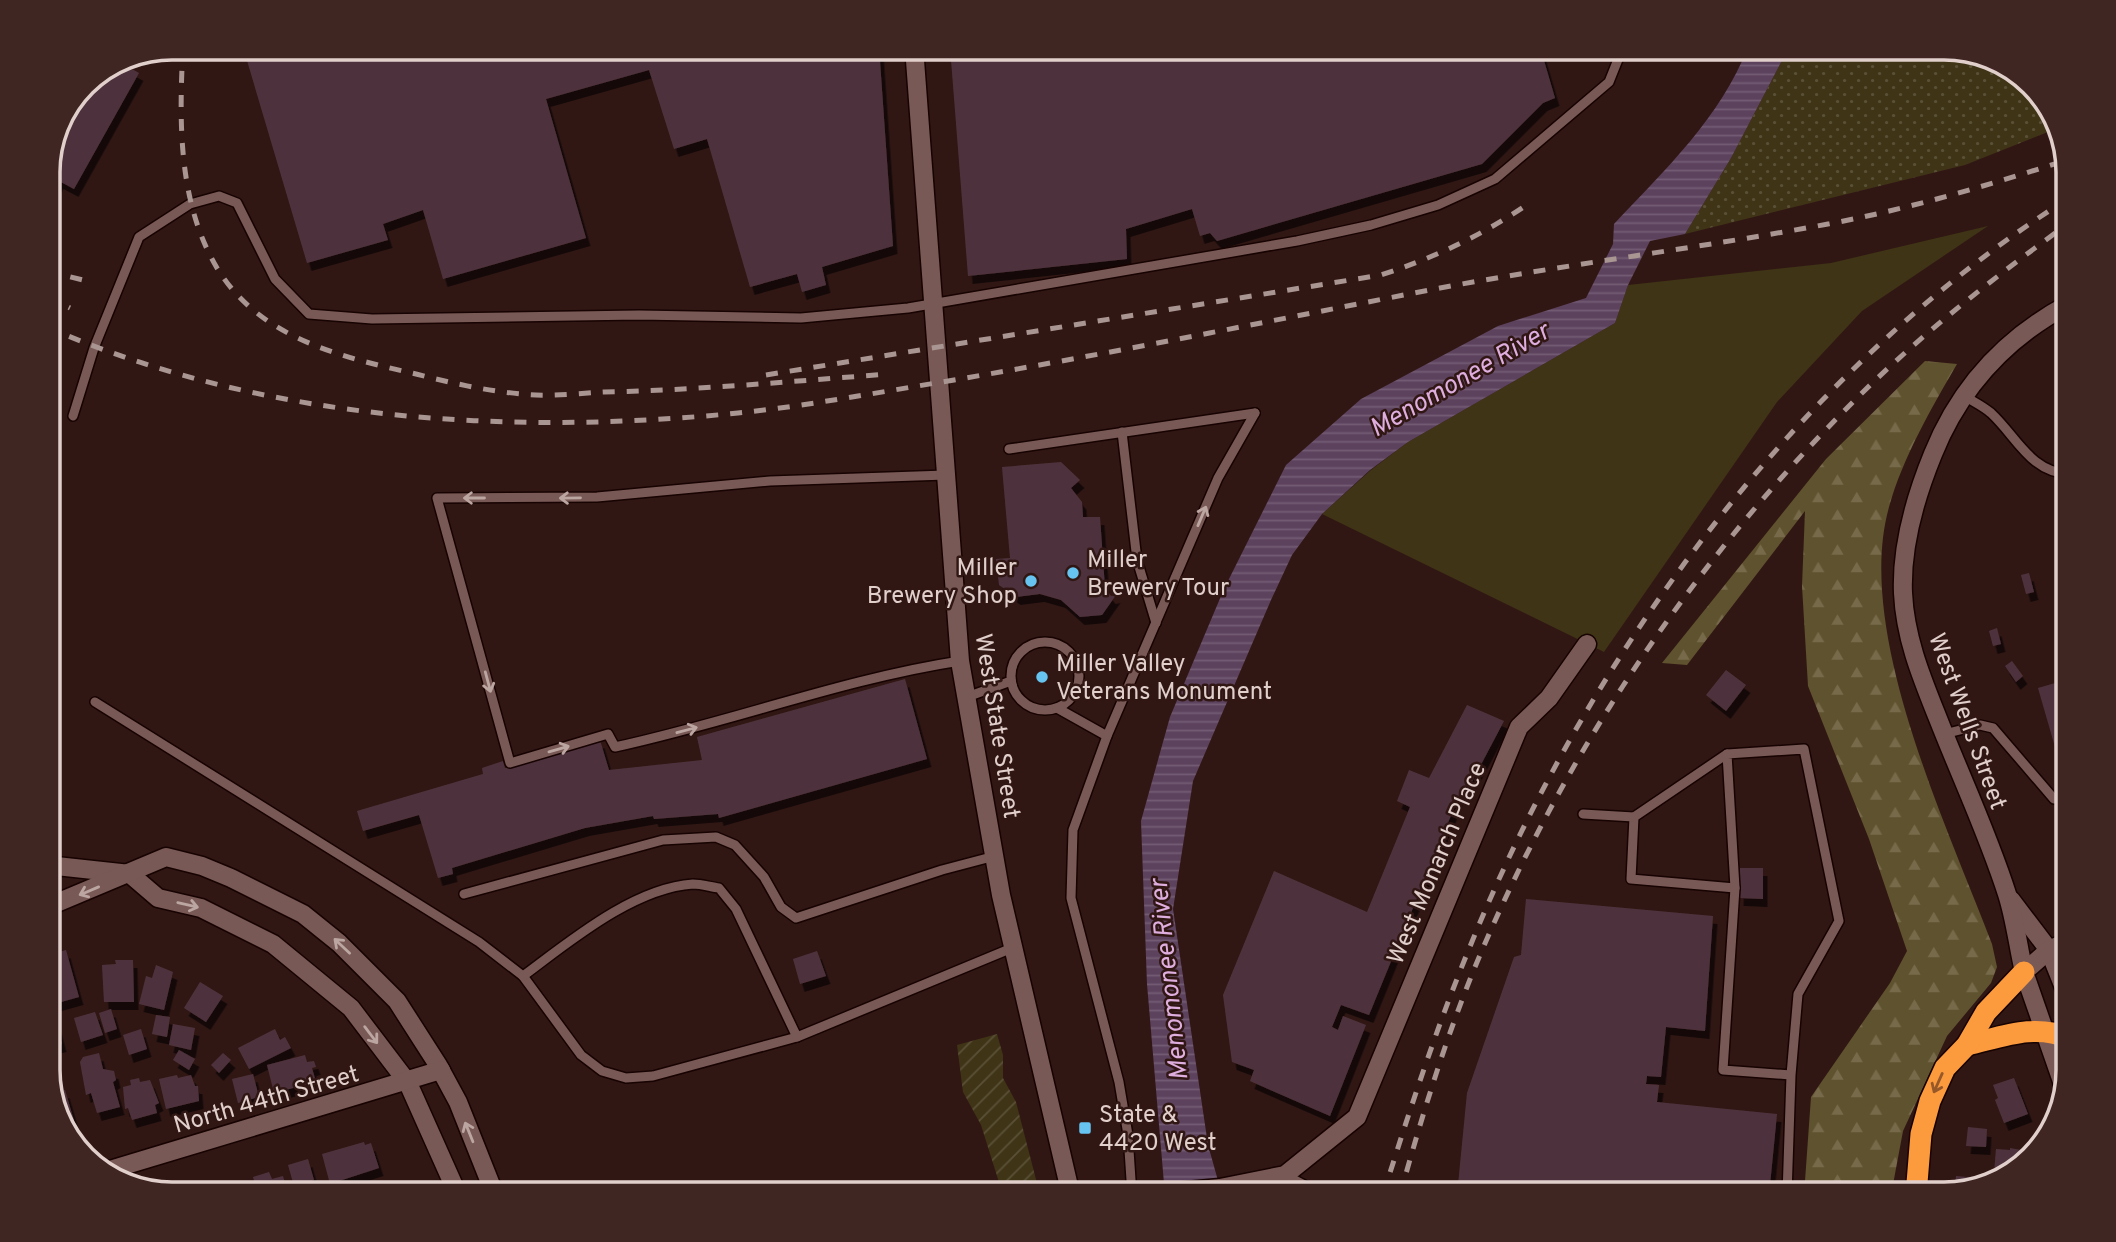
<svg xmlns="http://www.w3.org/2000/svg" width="2116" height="1242" font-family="Overpass,sans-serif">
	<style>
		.grass { fill: #3f3416 }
		.forest { fill: url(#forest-firs) }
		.park { fill: url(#park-dots) }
		.garden { fill: url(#garden-furrows) }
		.water { fill: url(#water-rules) }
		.building { fill: #4e333c; filter: url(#shadow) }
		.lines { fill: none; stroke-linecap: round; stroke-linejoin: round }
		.service-casing { stroke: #170302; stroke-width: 12 }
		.minor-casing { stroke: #170302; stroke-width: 21 }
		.tertiary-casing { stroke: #170302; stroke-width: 21 }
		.secondary-casing { stroke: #170302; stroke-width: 21 }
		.motorway-casing { stroke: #170302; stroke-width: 24 }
		.service { stroke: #785955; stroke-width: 9 }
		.minor { stroke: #785955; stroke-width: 18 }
		.tertiary { stroke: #785955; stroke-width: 18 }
		.secondary { stroke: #785955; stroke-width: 18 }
		.motorway { stroke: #fc9a3e; stroke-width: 21 }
		.rail { stroke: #a99592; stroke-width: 5; stroke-dasharray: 12 12; stroke-linecap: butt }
		.oneway { stroke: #bca6a2 }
		.oneway2 { stroke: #965829 }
		.poi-dot { fill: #67c4f0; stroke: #311714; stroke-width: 2.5 }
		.labels { text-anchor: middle; stroke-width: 5; stroke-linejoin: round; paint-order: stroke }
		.poi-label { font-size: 24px; fill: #e1cfcc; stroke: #311714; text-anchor: start }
		.street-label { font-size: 24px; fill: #e1cfcc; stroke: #311714 }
		.water-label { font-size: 26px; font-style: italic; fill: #deaedf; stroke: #311714 }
		.rim { fill: none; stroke: #e1cfcc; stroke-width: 3.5 }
	</style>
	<defs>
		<pattern id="forest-firs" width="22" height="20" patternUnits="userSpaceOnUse" patternTransform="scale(1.75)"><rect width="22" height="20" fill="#5f522e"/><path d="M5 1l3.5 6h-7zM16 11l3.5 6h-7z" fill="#766a4b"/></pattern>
		<pattern id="park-dots" width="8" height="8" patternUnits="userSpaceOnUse" patternTransform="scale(1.75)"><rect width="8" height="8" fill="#3f3416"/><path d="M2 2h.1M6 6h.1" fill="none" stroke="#5a5037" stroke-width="1.8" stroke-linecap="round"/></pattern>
		<pattern id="garden-furrows" width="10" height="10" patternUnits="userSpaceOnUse" patternTransform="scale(1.75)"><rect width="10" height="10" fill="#3f3416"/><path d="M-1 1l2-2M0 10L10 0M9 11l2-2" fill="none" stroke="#5a5037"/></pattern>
		<pattern id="water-rules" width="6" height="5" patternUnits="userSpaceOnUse" patternTransform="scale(1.75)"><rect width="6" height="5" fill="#5d425e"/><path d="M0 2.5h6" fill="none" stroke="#745c74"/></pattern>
		<filter id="shadow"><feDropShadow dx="4.5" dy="8" stdDeviation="0" flood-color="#0009"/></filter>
	</defs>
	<rect width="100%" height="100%" fill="#311714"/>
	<path class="grass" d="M 1988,226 L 1862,311 L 1777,402 L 1604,652 L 1322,514 L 1371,470 L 1408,442 L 1615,323 L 1628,285 L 1831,263 Z"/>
	<path class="forest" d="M 1925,361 L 1957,364 C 1931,409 1903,457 1889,507 C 1854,632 1947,825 1992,944 L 1997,967 L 1991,983 L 1947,1036 L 1903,1131 L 1891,1195 L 1804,1195 L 1811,1097 L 1890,983 L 1907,951 L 1869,839 L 1808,686 L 1802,586 L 1805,511 L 1687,665 L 1662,663 L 1826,459 Z"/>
	<path class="park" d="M 1789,47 L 1944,47 L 2006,64 L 2052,109 L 2058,128 L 1965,165 L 1685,234 L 1731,158 Z"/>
	<path class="garden" d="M 997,1034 L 1003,1055 L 1003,1078 L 1016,1102 L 1040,1195 L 1003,1195 L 981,1125 L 963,1092 L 957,1045 Z"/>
	<path class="water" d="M 1748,47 L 1789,47 L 1731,158 L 1685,234 L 1650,241 L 1628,285 L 1615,323 L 1408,442 L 1370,470 L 1322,514 L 1292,555 L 1271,600 L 1193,781 L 1173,909 L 1208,1145 L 1222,1195 L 1165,1195 L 1147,984 L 1141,821 L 1170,717 L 1224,589 L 1286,465 L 1361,399 L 1498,326 L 1586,298 L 1613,244 L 1614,224 C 1664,171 1721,117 1748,47 Z"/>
	<g class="building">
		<path d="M 243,47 L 879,47 L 893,246 L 822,267 L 826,285 L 802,292 L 797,274 L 750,287 L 707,139 L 674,149 L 649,70 L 546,99 L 586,238 L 443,279 L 423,210 L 383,224 L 388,240 L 307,263 Z"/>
		<path d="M 950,47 L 1540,47 L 1555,98 L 1543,103 L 1482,164 L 1217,241 L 1210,233 L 1200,236 L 1192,209 L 1126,229 L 1127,259 L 968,276 Z"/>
		<path d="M 127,56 L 123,64 L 139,73 L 74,189 L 59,181 L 47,201 L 47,164 L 84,83 Z"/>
		<path d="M 1061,462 L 1080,480 L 1071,488 L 1082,502 L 1083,517 L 1100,517 L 1105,588 L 1111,596 L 1116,595 L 1102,615 L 1080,617 L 1061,600 L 1040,594 L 1016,597 L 999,585 L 996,559 L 1010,558 L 1002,467 Z"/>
		<path d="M 2029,573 L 2034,592 L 2026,594 L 2021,575 Z"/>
		<path d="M 1997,628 L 2001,644 L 1993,646 L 1989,631 Z"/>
		<path d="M 2012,661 L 2023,676 L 2016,682 L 2005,666 Z"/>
		<path d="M 1726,670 L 1746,685 L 1726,711 L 1706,695 Z"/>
		<path d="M 905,679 L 927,759 L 719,818 L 718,814 L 654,819 L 653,816 L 585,828 L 452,868 L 453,874 L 438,878 L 419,815 L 363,831 L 357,811 L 483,774 L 482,768 L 503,761 L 505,768 L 600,740 L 609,770 L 702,760 L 697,737 Z"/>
		<path d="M 2069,679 L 2069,791 L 2068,792 L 2038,688 Z"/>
		<path d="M 1467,705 L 1504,721 L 1466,793 L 1461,791 L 1369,1015 L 1341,1005 L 1332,1027 L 1338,1030 L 1343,1016 L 1366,1025 L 1330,1116 L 1250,1081 L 1254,1070 L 1232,1062 L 1223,995 L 1274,871 L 1367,912 L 1410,807 L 1397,801 L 1409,770 L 1429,778 Z"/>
		<path d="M 1740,868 L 1763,868 L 1763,899 L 1739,898 Z"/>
		<path d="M 1526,899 L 1713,916 L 1705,1031 L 1666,1027 L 1661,1077 L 1647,1076 L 1646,1084 L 1659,1085 L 1657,1102 L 1777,1114 L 1769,1195 L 1457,1195 L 1467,1093 L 1514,957 L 1521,955 Z"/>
		<path d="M 66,950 L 79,997 L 54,1004 L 47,980 L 47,960 L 53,958 L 52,954 Z"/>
		<path d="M 817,951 L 826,976 L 800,984 L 793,959 Z"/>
		<path d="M 115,960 L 133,960 L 134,1002 L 104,1002 L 102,965 L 116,964 Z"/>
		<path d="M 156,965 L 173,972 L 164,1010 L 139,1004 L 146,976 L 152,978 Z"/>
		<path d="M 200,982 L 223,996 L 206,1022 L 184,1008 Z"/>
		<path d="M 111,1009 L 117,1029 L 105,1033 L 99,1013 Z"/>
		<path d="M 95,1012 L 103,1035 L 81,1042 L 74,1018 Z"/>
		<path d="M 156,1015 L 170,1017 L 167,1037 L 152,1034 Z"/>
		<path d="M 55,1018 L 62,1044 L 47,1048 L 47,1020 Z"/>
		<path d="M 173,1024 L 195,1028 L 191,1050 L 169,1045 Z"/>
		<path d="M 141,1029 L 147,1049 L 129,1055 L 123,1035 Z"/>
		<path d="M 275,1029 L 280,1040 L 285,1037 L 291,1048 L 249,1069 L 238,1048 Z"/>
		<path d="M 179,1050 L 195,1059 L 189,1070 L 173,1060 Z"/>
		<path d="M 99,1053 L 103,1069 L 114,1071 L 116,1080 L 113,1082 L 120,1107 L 97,1113 L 91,1093 L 86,1095 L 80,1062 L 83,1057 Z"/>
		<path d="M 223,1053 L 231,1060 L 219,1073 L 211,1065 Z"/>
		<path d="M 305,1055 L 307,1062 L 314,1061 L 316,1067 L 312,1068 L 316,1082 L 274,1093 L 267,1065 Z"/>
		<path d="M 253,1074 L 259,1097 L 238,1103 L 232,1079 Z"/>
		<path d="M 177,1075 L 178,1078 L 191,1075 L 195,1086 L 198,1086 L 199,1101 L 166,1109 L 159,1079 Z"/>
		<path d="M 139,1078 L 140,1082 L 150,1080 L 159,1103 L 155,1105 L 157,1113 L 132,1120 L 128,1108 L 125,1109 L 123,1087 L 131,1085 L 130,1080 Z"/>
		<path d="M 2014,1078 L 2028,1114 L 2004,1123 L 1995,1100 L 1998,1098 L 1993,1085 Z"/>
		<path d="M 65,1090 L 78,1134 L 74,1142 L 64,1133 L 52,1093 Z"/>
		<path d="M 1968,1127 L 1987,1129 L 1986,1147 L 1966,1146 Z"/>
		<path d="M 364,1142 L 365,1145 L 371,1143 L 379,1168 L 330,1184 L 322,1154 Z"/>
		<path d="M 2010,1148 L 2032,1152 L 2010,1175 L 1994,1173 L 1996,1149 L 2010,1150 Z"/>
		<path d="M 308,1159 L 314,1180 L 294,1186 L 288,1165 Z"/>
		<path d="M 269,1172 L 272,1179 L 283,1176 L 288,1195 L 258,1195 L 253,1177 Z"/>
		<path d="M 1956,1176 L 1978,1178 L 1977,1186 L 1955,1192 Z"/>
		<path d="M 229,1183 L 231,1189 L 239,1187 L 244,1195 L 218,1195 L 216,1187 Z"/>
	</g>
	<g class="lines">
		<g class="service-casing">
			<g id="service">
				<path d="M 1642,47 L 1650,51 L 1656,47"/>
				<path d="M 1963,395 C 1972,401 1983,406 1991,413 C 2017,437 2030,472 2069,474"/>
				<path d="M 73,416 L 94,348 L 139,237 L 190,204 L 219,196 L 237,203 L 275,279 L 309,314 L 372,319 L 639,315 L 801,318 L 908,308 L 1297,241 L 1371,225 L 1438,205 L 1495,179 L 1609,82 L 1623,47"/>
				<path d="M 1122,432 L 1137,560 L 1156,623"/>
				<path d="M 1009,449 L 1255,413"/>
				<path d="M 946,475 L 770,481 L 597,497 L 437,498 L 510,763 L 608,734 L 615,747 C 731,722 843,679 960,661"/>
				<circle cx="1045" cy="676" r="34"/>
				<path d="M 967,697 L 1011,681"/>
				<path d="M 95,702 L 479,942 L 523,976 L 581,1055 L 602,1071 L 626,1078 L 653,1076 L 797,1037 L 1012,948"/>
				<path d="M 1057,708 L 1107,736"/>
				<path d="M 1944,734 L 1980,725 L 1993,728 L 2054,799"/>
				<path d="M 1727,754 L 1634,817 L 1631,879 L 1735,888"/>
				<path d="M 1583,814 L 1634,817"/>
				<path d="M 464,894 L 663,840 L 716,837 L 735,845 L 764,877 L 781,907 L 796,918 L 942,870 L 995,856"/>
				<path d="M 523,976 C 569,942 633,888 693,884 C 701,884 711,887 719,888 L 736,909 L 797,1037"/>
				<path d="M 1285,1175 L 1324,1195"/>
				<path d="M 1132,1195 L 1128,1135 L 1119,1082 L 1071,898 L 1073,830 L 1107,736 L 1218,478 L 1255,413"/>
				<path d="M 1787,1195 L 1791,1075 L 1798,994 L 1839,921 L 1804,749 L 1727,754 L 1735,888 L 1723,1070 L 1791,1075"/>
			</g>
		</g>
		<g class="minor-casing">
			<g id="minor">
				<path d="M 47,865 L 130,874 L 158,898 L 201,908 L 273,944 L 351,1008 L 408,1083 L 458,1195"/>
				<path d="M 2011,900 L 2049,950"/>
				<path d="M 47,907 L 166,857 L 202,866 L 231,878 L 303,914 L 339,943 L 397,1001 L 438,1065 L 458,1102 L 495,1195"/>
				<path d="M 2024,972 C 2018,946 2015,919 2007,894 C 1988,834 1960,775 1937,716 C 1921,676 1905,637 1903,593 C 1901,545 1915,498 1933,454 C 1960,387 2005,338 2069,304"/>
				<path d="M 103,1172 L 441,1070"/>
				<path d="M 1143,1195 L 1220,1188 L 1285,1175 L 1357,1117 L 1519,727 L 1549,698 L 1587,644"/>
			</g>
		</g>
		<g class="tertiary-casing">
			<g id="tertiary">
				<path d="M 2049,950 L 2069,1000"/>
				<path d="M 2064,1087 L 2024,972 L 2049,950 L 2069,941"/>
			</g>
		</g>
		<g class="secondary-casing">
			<path id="secondary" d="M 914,47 L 960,661 L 1001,895 L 1071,1195"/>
		</g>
		<g class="motorway-casing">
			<g id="motorway">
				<path d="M 1967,1045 C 2002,1037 2034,1023 2069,1038"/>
				<path d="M 1916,1195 L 1921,1134 L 1930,1101 L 1945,1068 L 1967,1045 L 1986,1012 L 2024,972"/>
			</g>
		</g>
		<use href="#service" class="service"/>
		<use href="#minor" class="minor"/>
		<use href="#tertiary" class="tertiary"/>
		<use href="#secondary" class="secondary"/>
		<use href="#motorway" class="motorway"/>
		<g class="rail">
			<path d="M 183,47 C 179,122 178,202 217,268 C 260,339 342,357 416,374 C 455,384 496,393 536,395 C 558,396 582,393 604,392 C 700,390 794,381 889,374"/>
			<path d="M 47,271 L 83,280"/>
			<path d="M 47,297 L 70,308"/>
			<path d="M 47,327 C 262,421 507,436 738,413 C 806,406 874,393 942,382 C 1109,354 1274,320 1440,288 C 1569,264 1699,248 1828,224 C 1909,209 1989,185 2067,160"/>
			<path d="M 766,375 L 1381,275 C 1433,258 1479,237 1525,206"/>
			<path d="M 1383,1195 C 1409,1112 1436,1029 1469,949 C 1588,654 1798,369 2069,198"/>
			<path d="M 1400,1195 C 1423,1112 1449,1027 1483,948 C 1570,746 1694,561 1850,405 C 1916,338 1992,279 2069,223"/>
		</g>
	</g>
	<defs><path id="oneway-shaft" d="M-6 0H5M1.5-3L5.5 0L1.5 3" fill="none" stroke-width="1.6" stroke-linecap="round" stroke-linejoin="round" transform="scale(1.75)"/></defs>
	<g class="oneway">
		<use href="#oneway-shaft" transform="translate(474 498) rotate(-180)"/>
		<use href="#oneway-shaft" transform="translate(570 498) rotate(179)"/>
		<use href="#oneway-shaft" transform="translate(1202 516) rotate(-67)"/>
		<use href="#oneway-shaft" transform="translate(488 682) rotate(75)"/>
		<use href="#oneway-shaft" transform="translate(687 730) rotate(-15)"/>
		<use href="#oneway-shaft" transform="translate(559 749) rotate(-16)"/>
		<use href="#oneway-shaft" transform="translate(89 891) rotate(157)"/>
		<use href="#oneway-shaft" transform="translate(188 905) rotate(13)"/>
		<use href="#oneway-shaft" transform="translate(342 946) rotate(-137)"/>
		<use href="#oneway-shaft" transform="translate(371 1035) rotate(53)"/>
		<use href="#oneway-shaft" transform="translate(469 1132) rotate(-112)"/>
	</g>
	<use class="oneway2" href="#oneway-shaft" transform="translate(1938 1083) rotate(114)"/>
	<g class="poi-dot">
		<circle cx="1073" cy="573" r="7"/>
		<circle cx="1031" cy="581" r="7"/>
		<circle cx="1042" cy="677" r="7"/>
		<rect x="1078" y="1121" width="14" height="14" rx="3.5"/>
	</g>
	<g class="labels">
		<g class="poi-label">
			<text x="1087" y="567">Miller<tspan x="1087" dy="28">Brewery Tour</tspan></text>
			<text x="1017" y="575" text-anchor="end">Miller<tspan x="1017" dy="28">Brewery Shop</tspan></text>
			<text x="1056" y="671">Miller Valley<tspan x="1056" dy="28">Veterans Monument</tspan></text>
			<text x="1099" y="1122">State &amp;<tspan x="1099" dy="28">4420 West</tspan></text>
		</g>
		<g class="street-label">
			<text transform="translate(1968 721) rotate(70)" y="8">West Wells Street</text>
			<text transform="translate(998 726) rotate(81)" y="8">West State Street</text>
			<text transform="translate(1436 863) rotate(-67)" y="8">West Monarch Place</text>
			<text transform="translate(266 1099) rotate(-16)" y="8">North 44th Street</text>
		</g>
		<g class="water-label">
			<text transform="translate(1459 379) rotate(-30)" y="9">Menomonee River</text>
			<text transform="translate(1168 980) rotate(-96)" y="9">Menomonee River</text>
		</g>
	</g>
	<path d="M0 0H2116V1242H0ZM172 60H1944A112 112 0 0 1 2056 172V1070A112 112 0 0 1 1944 1182H172A112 112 0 0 1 60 1070V172A112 112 0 0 1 172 60Z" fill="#3f2623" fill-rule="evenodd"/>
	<path class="rim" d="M172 60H1944A112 112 0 0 1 2056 172V1070A112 112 0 0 1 1944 1182H172A112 112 0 0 1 60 1070V172A112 112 0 0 1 172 60Z"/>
</svg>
